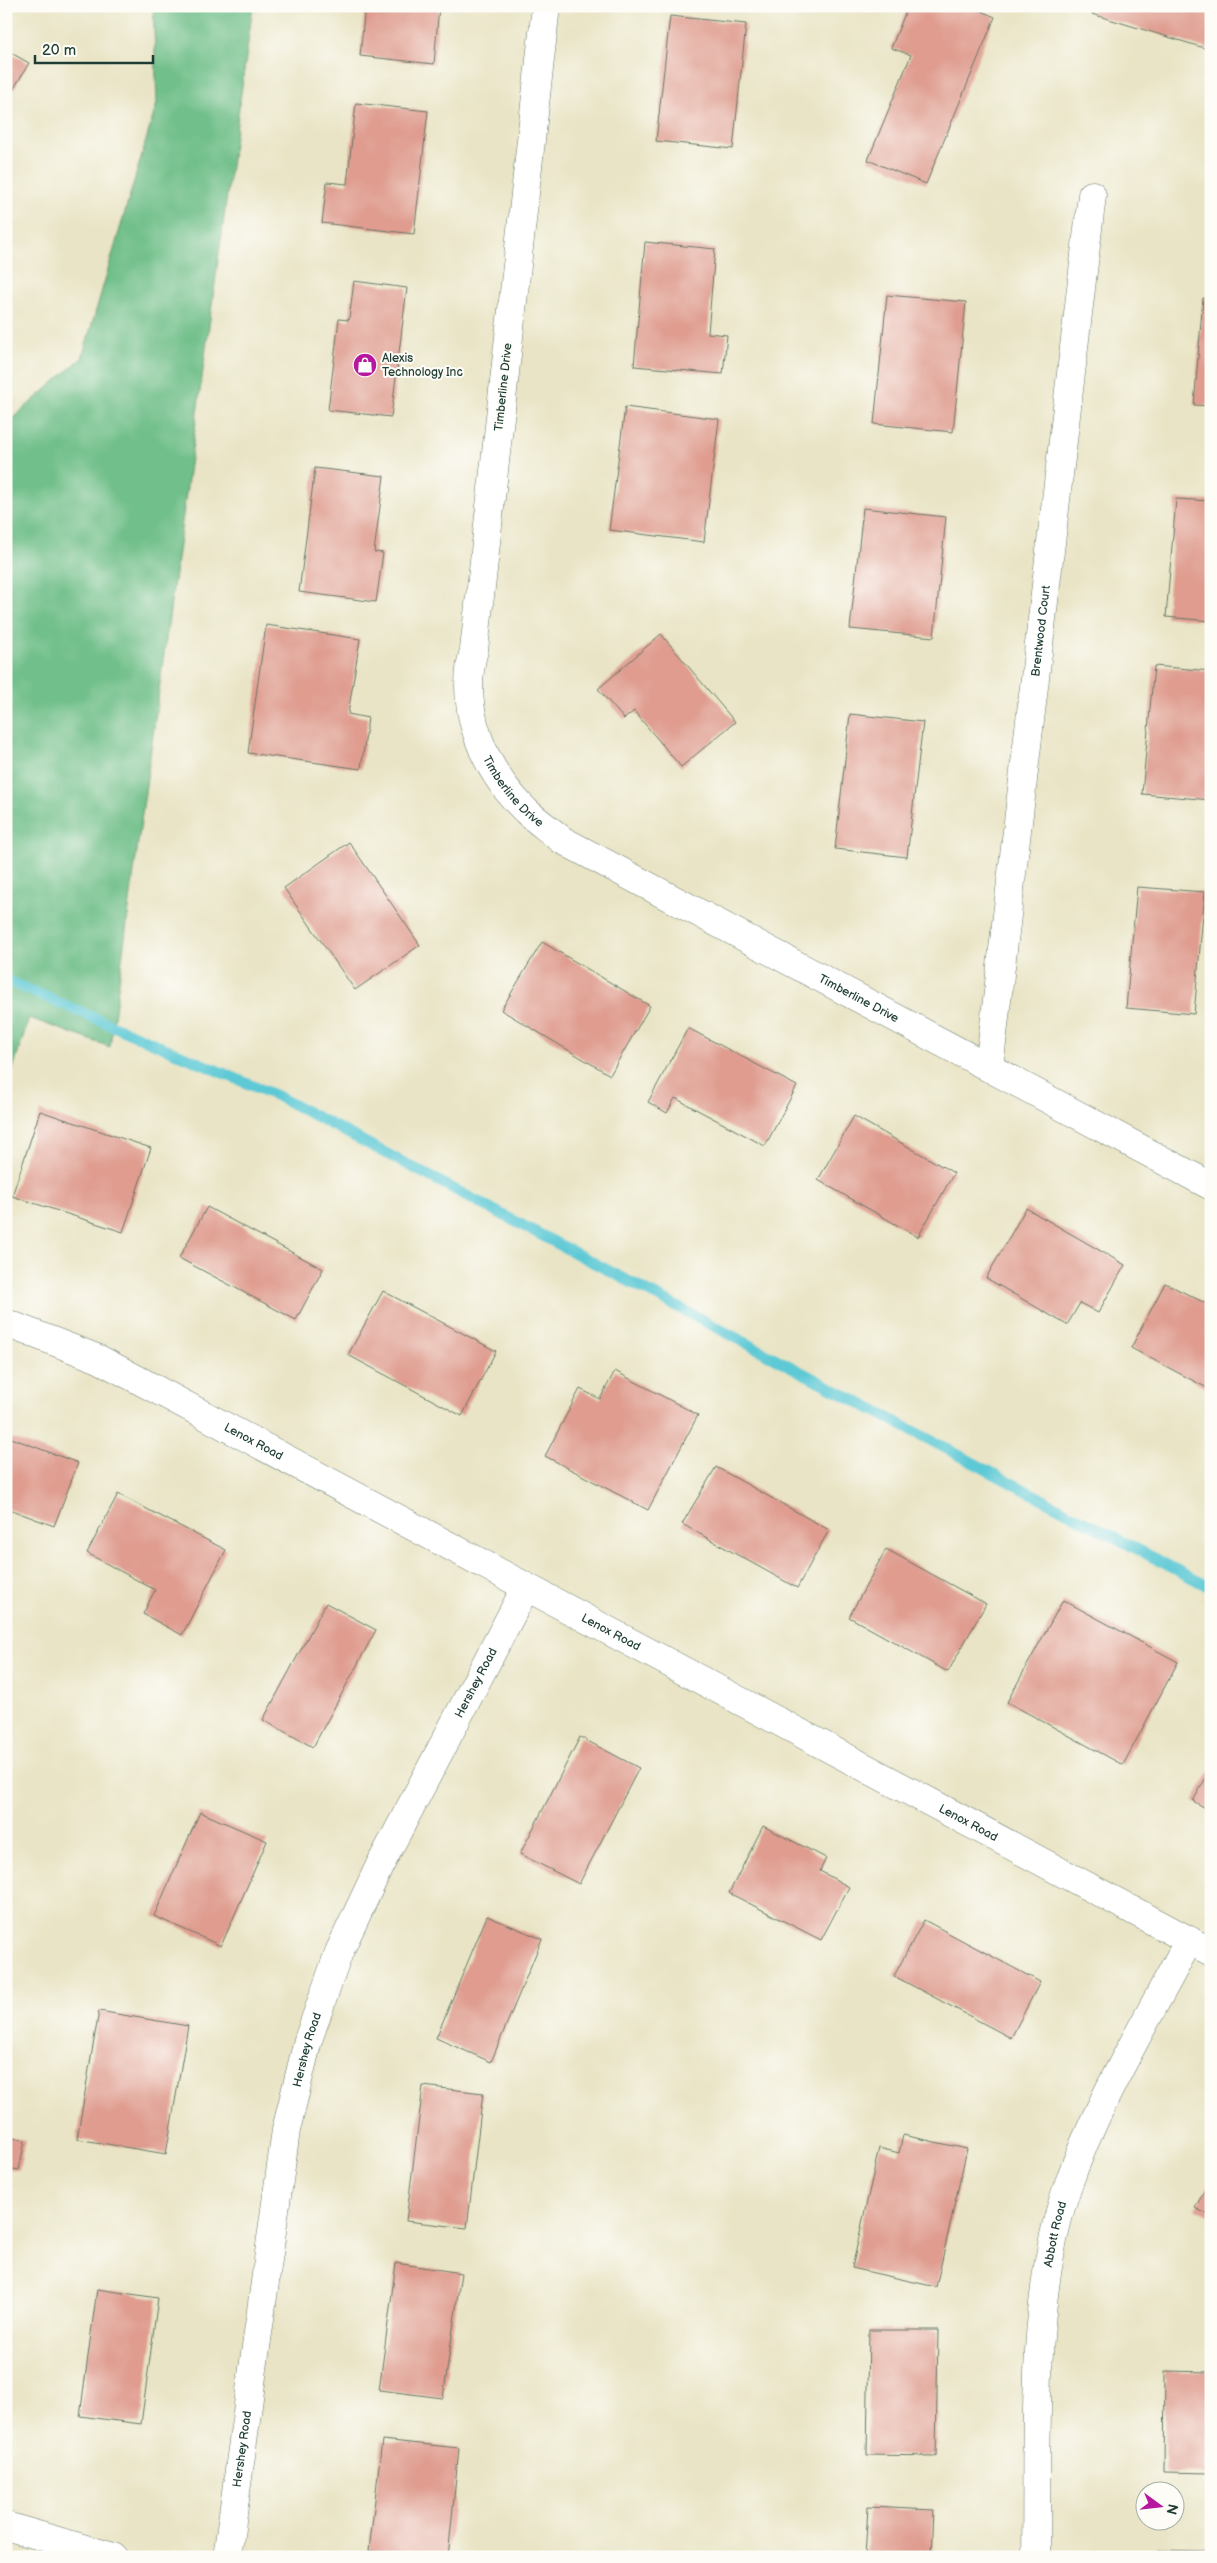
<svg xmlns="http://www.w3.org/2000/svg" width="1217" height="2563" font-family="'Balsamiq Sans',sans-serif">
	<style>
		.forest { fill: #71bf8a; stroke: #487e5f }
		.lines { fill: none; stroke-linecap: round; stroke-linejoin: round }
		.stream { stroke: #5dc9d5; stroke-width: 11 }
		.building { fill: #df9c8f }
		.street-casing { stroke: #667767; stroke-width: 29 }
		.street { stroke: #fff; stroke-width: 28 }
		.labels { text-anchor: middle; stroke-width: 4; stroke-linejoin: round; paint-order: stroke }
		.poi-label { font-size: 12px; fill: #1f3d34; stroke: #fdfcf7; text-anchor: start }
		.street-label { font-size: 12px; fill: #1f3d34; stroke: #fdfcf7 }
	</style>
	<rect width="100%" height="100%" fill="#fdfcf7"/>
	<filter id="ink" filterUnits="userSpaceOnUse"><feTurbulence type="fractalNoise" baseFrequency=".02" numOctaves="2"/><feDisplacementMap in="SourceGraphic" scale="10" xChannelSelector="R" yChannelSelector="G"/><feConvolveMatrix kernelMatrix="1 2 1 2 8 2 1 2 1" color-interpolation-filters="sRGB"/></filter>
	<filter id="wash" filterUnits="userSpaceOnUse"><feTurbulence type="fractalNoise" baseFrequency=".0096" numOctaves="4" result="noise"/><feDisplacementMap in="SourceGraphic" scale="20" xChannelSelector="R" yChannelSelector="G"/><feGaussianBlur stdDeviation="1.12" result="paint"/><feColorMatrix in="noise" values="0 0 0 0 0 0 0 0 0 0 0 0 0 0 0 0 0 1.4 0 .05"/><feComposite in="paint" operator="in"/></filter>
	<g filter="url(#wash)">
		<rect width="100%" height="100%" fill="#e9e4c5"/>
		<path class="forest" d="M 153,6 L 253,6 L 110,1047 L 29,1018 L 6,1091 L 6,424 L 82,358 L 157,103 Z"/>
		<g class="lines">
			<path class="stream" d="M 6,980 L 279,1097 L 1211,1588"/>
		</g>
		<g id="blocks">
			<g class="building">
				<path d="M 365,6 L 439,6 L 434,64 L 360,56 Z"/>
				<path d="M 908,6 L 970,6 L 995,17 L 926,184 L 868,160 L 911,55 L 891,48 Z"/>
				<path d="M 1095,6 L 1211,6 L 1211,50 L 1092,14 Z"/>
				<path d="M 670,16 L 746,24 L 733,149 L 656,141 Z"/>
				<path d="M 6,50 L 29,63 L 6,102 Z"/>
				<path d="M 356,103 L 428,111 L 414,234 L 322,223 L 327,182 L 347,184 Z"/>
				<path d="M 645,242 L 715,249 L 708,333 L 727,335 L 723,374 L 634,366 Z"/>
				<path d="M 354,281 L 407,288 L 391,417 L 328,410 L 339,319 L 349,320 Z"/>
				<path d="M 887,295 L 966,302 L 953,432 L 874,424 Z"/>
				<path d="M 1203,298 L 1211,299 L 1211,406 L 1194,405 Z"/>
				<path d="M 625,407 L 719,419 L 704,542 L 609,530 Z"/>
				<path d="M 315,468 L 384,476 L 374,552 L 383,553 L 376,602 L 299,592 Z"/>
				<path d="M 1176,499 L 1211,501 L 1211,621 L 1166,617 Z"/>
				<path d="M 863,508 L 946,517 L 934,637 L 850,629 Z"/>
				<path d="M 266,625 L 360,639 L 348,714 L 368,718 L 361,769 L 248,753 Z"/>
				<path d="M 661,634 L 735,722 L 681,767 L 634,711 L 624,719 L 598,689 Z"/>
				<path d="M 1154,666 L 1211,671 L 1211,800 L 1142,794 Z"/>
				<path d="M 850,714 L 923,722 L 907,857 L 835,849 Z"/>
				<path d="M 349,842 L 420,945 L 355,990 L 284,888 Z"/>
				<path d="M 1137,887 L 1205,892 L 1194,1014 L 1126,1008 Z"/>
				<path d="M 542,942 L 650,1006 L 610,1075 L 501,1010 Z"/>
				<path d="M 688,1028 L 797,1086 L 765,1146 L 675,1098 L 667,1113 L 648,1102 Z"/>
				<path d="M 40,1111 L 151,1148 L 123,1232 L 12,1196 Z"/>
				<path d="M 854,1116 L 954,1173 L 918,1237 L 818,1180 Z"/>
				<path d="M 207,1207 L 323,1269 L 296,1320 L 179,1258 Z"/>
				<path d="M 1026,1208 L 1125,1265 L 1098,1313 L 1080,1303 L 1067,1325 L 986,1278 Z"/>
				<path d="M 1165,1283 L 1211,1306 L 1211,1390 L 1131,1348 Z"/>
				<path d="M 383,1291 L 496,1351 L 462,1416 L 348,1355 Z"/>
				<path d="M 615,1371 L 698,1415 L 648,1510 L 545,1456 L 580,1389 L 600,1399 Z"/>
				<path d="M 6,1436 L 78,1463 L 54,1526 L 6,1508 Z"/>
				<path d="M 716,1467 L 829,1530 L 797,1588 L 682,1524 Z"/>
				<path d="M 118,1494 L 226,1550 L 182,1635 L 143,1614 L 155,1590 L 87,1553 Z"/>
				<path d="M 886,1549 L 986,1604 L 948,1672 L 849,1617 Z"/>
				<path d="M 1063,1600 L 1178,1662 L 1123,1765 L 1007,1702 Z"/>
				<path d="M 326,1603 L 376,1630 L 313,1747 L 263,1720 Z"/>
				<path d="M 580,1737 L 639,1768 L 579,1884 L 520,1854 Z"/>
				<path d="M 1211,1769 L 1211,1811 L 1193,1801 Z"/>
				<path d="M 200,1812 L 267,1841 L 221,1946 L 154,1916 Z"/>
				<path d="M 763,1826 L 826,1858 L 820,1871 L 849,1887 L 821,1940 L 729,1893 Z"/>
				<path d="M 487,1916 L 542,1939 L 491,2062 L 436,2038 Z"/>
				<path d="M 924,1920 L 1040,1982 L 1011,2038 L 894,1976 Z"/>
				<path d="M 99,2011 L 188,2026 L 166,2154 L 77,2139 Z"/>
				<path d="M 423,2086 L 483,2093 L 467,2228 L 406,2221 Z"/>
				<path d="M 903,2135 L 967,2149 L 936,2287 L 852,2268 L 879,2148 L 899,2153 Z"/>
				<path d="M 6,2137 L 25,2140 L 19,2170 L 6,2168 Z"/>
				<path d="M 1211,2179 L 1211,2216 L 1195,2208 Z"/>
				<path d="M 396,2263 L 461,2273 L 443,2398 L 379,2390 Z"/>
				<path d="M 97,2289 L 158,2298 L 141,2424 L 80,2416 Z"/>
				<path d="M 869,2330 L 938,2330 L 936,2456 L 867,2455 Z"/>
				<path d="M 1165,2371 L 1211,2372 L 1211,2473 L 1164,2472 Z"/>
				<path d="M 382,2440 L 459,2448 L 448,2557 L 369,2551 Z"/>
				<path d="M 868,2507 L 934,2510 L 932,2557 L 865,2557 Z"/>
				<path d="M 1157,2550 L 1211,2551 L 1211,2557 L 1157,2557 Z"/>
			</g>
		</g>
	</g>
	<g filter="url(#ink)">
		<use href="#blocks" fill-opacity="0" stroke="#667767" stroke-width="1"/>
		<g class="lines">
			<g class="street-casing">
				<g id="street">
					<path id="s1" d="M 546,6 L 474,650 C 458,708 483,769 526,811 C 537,821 550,830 562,840 L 1211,1186"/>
					<path id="s2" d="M 989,1068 L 1092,195"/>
					<path id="s3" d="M 6,1323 L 99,1359 L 1211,1952"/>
					<path d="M 6,2526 L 113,2557"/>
					<path id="s4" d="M 227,2557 L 286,2130 L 308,2040 L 339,1952 L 379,1867 L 526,1587"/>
					<path id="s5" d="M 1036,2557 C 1038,2438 1029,2301 1067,2188 C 1097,2101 1147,2021 1189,1940"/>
				</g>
			</g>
			<use href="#street" class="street"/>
		</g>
	</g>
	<defs>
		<g id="shop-disc" transform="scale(1.25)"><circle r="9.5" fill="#b5179e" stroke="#fdfcf7"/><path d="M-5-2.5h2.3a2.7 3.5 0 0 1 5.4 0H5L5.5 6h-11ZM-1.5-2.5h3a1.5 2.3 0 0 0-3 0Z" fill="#fff"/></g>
	</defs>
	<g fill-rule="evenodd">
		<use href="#shop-disc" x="365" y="365"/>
	</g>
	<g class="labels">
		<g class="poi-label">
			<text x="382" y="362">Alexis<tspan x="382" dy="14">Technology Inc</tspan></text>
		</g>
		<g class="street-label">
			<text transform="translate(503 387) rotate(-84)" y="4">Timberline Drive</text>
			<text dy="4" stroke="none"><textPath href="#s2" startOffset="440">Brentwood Court</textPath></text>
			<text dy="4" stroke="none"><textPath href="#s1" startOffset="802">Timberline Drive</textPath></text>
			<text dy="4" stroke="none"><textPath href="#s1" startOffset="1208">Timberline Drive</textPath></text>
			<text dy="4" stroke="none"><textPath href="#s3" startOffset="275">Lenox Road</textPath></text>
			<text dy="4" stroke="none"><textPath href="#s3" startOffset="680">Lenox Road</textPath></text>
			<text dy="4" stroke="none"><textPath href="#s4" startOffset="919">Hershey Road</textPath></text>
			<text dy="4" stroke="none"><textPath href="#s3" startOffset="1085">Lenox Road</textPath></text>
			<text dy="4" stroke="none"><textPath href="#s4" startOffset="514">Hershey Road</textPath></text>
			<text dy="4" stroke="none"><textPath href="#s5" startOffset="324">Abbott Road</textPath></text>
			<text dy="4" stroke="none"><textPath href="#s4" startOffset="109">Hershey Road</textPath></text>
		</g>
	</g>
	<rect width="1217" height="2563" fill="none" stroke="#fdfcf7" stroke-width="25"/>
	<g transform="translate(1160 2506) rotate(105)"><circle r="24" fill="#fdfcf7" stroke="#a4b0a9"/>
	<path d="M0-4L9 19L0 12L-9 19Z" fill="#b5179e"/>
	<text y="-8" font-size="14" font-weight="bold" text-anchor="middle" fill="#1f3d34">N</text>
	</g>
	<path d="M35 55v8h118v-8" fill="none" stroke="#1f3d34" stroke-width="2.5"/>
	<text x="42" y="55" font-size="15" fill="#1f3d34" stroke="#fdfcf7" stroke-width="4" paint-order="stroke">20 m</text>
</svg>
